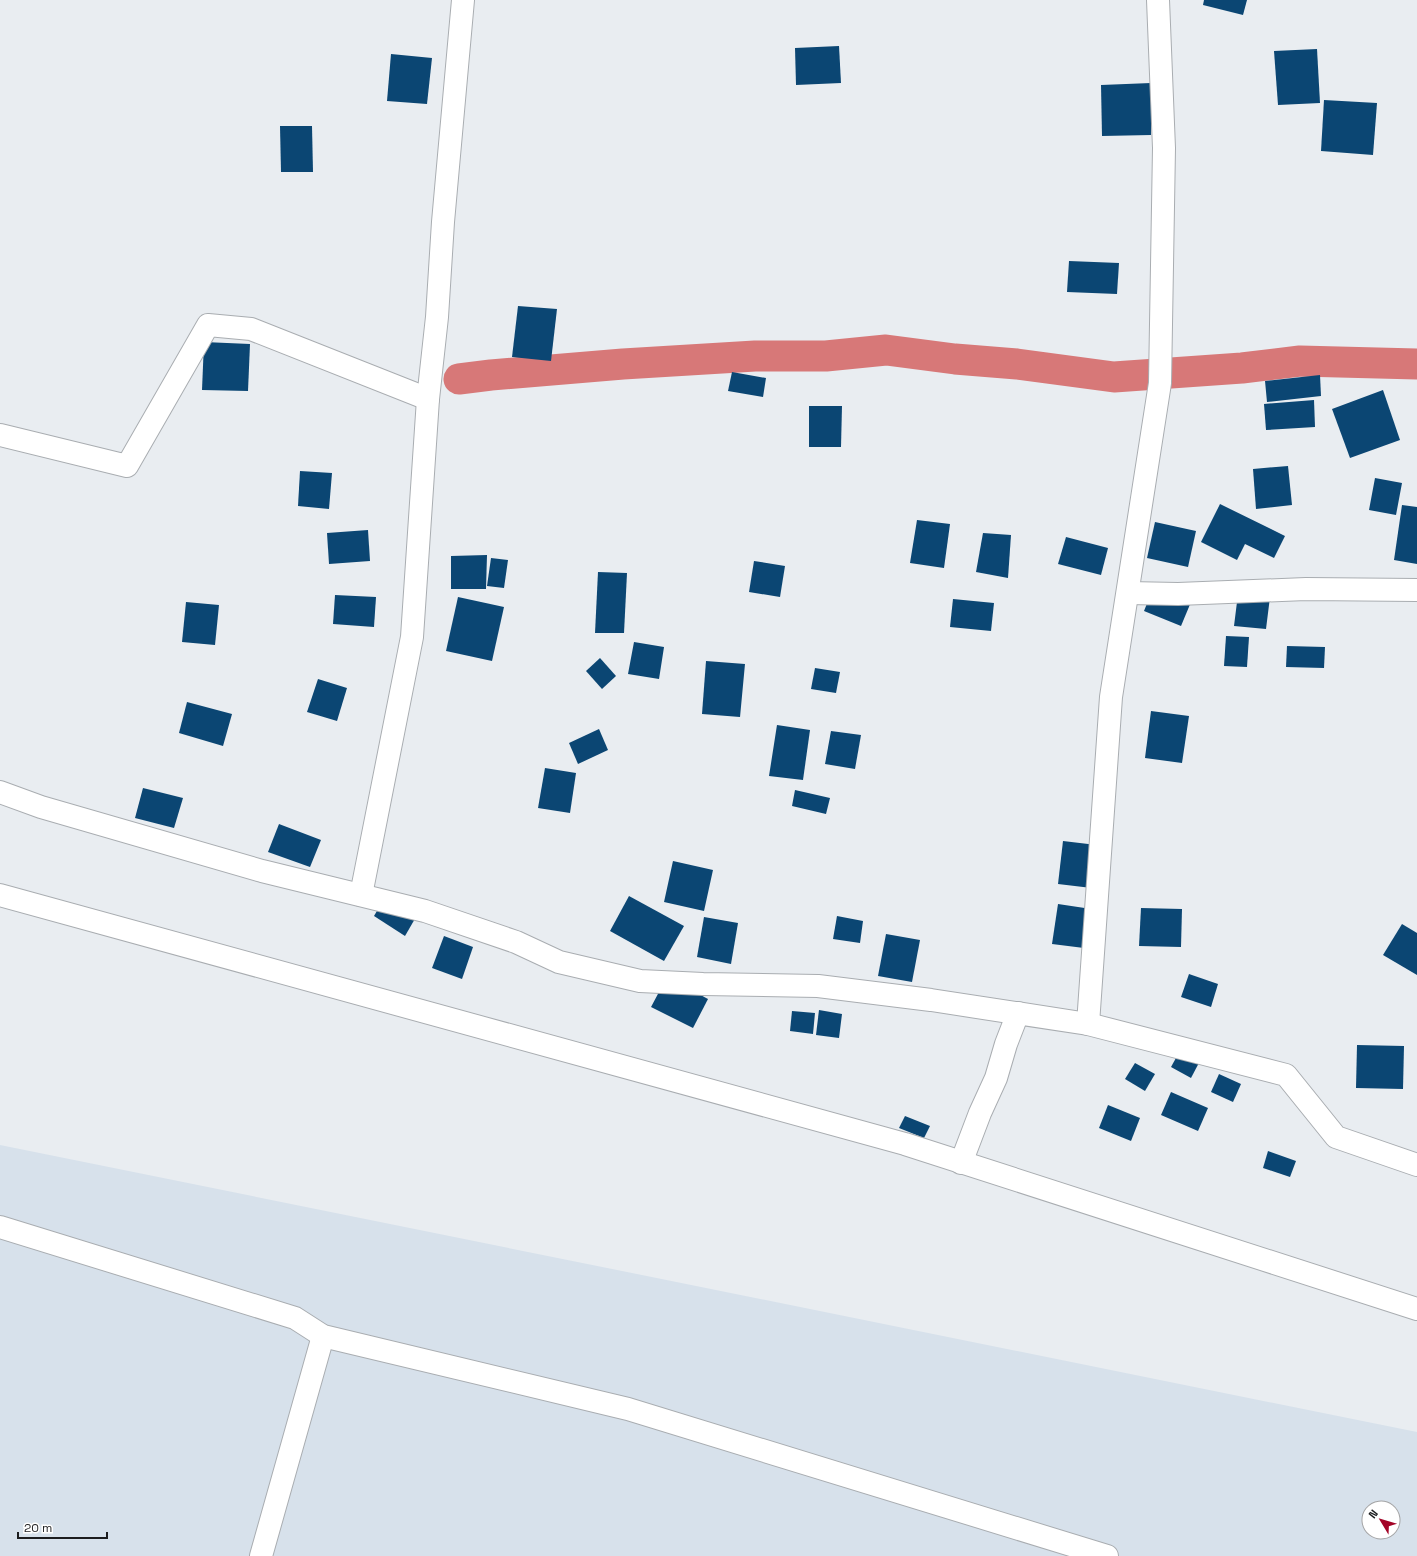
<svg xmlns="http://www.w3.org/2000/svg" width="1417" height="1556" font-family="'Space Grotesk',sans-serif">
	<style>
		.built { fill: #d7e1eb; fill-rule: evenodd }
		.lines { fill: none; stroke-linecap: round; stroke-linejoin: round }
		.canal { stroke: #d77878; stroke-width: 31 }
		.building { fill: #0b4673 }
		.minor-casing { stroke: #a9adb1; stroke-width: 24 }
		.major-casing { stroke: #a9adb1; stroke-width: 24 }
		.minor { stroke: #fff; stroke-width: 22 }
		.major { stroke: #fff; stroke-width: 22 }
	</style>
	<rect width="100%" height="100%" fill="#e9edf1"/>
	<path class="built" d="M 0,1145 L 1417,1432 L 1417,1556 L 0,1556 ZM 1369,1508 L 1393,1508 L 1393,1532 L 1369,1532 Z"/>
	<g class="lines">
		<path class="canal" d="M 459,379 L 491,375 L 623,364 L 755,356 L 826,356 L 886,350 L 955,359 L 1017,364 L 1114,377 L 1242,368 L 1300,361 L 1417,364"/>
	</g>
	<g class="building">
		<path d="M 1204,0 L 1247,0 L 1243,15 L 1203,5 Z"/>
		<path d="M 839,46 L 841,83 L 796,85 L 795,48 Z"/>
		<path d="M 1317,49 L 1320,103 L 1278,105 L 1274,51 Z"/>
		<path d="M 391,54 L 432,58 L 427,104 L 387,101 Z"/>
		<path d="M 1151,83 L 1151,135 L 1102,136 L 1101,85 Z"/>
		<path d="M 1324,100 L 1377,103 L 1373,155 L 1321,151 Z"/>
		<path d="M 280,126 L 312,126 L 313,172 L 281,172 Z"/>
		<path d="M 1069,261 L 1119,263 L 1117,294 L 1067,292 Z"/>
		<path d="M 518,306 L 557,309 L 551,361 L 512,357 Z"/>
		<path d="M 204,342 L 250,344 L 248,391 L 202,390 Z"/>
		<path d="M 732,372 L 766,378 L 763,397 L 728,391 Z"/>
		<path d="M 1320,375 L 1321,396 L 1267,402 L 1265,381 Z"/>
		<path d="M 1383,390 L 1400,440 L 1350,458 L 1332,409 Z"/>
		<path d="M 1314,400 L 1315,427 L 1266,430 L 1264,404 Z"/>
		<path d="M 809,406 L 842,406 L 841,447 L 809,447 Z"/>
		<path d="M 1288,466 L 1292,505 L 1256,509 L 1253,469 Z"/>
		<path d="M 300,471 L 332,473 L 329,509 L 298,506 Z"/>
		<path d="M 1375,478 L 1402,483 L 1396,515 L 1369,510 Z"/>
		<path d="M 1220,504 L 1285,536 L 1274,558 L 1245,544 L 1237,560 L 1201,542 Z"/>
		<path d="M 1402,505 L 1417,507 L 1417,564 L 1394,560 Z"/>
		<path d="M 917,520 L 950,524 L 944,568 L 910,563 Z"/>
		<path d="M 1155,522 L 1196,531 L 1188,567 L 1147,558 Z"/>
		<path d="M 368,530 L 370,561 L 329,564 L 327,533 Z"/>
		<path d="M 983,533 L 1011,535 L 1008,578 L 976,572 Z"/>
		<path d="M 1066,537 L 1108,548 L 1101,575 L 1058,564 Z"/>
		<path d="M 487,555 L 486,589 L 451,589 L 451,556 Z"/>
		<path d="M 491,558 L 508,560 L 504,588 L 487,586 Z"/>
		<path d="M 754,561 L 785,566 L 780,597 L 749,592 Z"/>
		<path d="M 598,572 L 627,573 L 624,633 L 595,633 Z"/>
		<path d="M 1154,586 L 1191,602 L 1181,626 L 1144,611 Z"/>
		<path d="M 1238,594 L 1270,597 L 1266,629 L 1234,626 Z"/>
		<path d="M 335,595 L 376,597 L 374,627 L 333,624 Z"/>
		<path d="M 458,597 L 504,607 L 492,661 L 446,651 Z"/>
		<path d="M 953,599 L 994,603 L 991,631 L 950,627 Z"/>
		<path d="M 186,602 L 219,605 L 215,645 L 182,642 Z"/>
		<path d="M 1226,636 L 1249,637 L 1247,667 L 1224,666 Z"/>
		<path d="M 634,642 L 664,647 L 659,679 L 628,674 Z"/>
		<path d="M 1287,646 L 1325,647 L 1324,668 L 1286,667 Z"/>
		<path d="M 600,658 L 616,676 L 602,689 L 586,671 Z"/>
		<path d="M 706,661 L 745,664 L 740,717 L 702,714 Z"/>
		<path d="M 815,668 L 840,672 L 836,693 L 811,689 Z"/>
		<path d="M 318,679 L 347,688 L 337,721 L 307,712 Z"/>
		<path d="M 187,702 L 232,714 L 223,746 L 179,733 Z"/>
		<path d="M 1151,711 L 1189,716 L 1182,763 L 1145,758 Z"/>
		<path d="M 777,725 L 810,730 L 803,780 L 769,776 Z"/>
		<path d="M 599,729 L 608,750 L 578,764 L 569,743 Z"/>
		<path d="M 831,731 L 861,735 L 855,769 L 825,764 Z"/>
		<path d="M 545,768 L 576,773 L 570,813 L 538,808 Z"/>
		<path d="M 143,788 L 183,798 L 174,828 L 135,818 Z"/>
		<path d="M 795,790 L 830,798 L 826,814 L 792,806 Z"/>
		<path d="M 279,824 L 321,840 L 310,867 L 268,852 Z"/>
		<path d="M 1063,841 L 1105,846 L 1100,889 L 1058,884 Z"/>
		<path d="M 673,861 L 713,870 L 704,911 L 664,902 Z"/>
		<path d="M 629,896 L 684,926 L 664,961 L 610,931 Z"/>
		<path d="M 385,897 L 416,917 L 405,936 L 374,916 Z"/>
		<path d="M 1058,904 L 1098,910 L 1092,949 L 1052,944 Z"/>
		<path d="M 1141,908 L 1182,909 L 1181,947 L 1139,946 Z"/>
		<path d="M 837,916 L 863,921 L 860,943 L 833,939 Z"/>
		<path d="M 704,917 L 738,923 L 731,964 L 697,957 Z"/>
		<path d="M 1402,924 L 1417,933 L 1417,975 L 1383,955 Z"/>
		<path d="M 886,934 L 920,940 L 912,982 L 878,976 Z"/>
		<path d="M 444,936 L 473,947 L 462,979 L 432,968 Z"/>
		<path d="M 1189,974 L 1218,984 L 1211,1007 L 1181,997 Z"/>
		<path d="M 667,977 L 708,999 L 693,1028 L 651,1007 Z"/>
		<path d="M 819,1010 L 842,1014 L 839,1038 L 816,1035 Z"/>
		<path d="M 792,1011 L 815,1013 L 813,1034 L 790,1031 Z"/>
		<path d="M 1357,1045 L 1404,1046 L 1403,1089 L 1356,1088 Z"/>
		<path d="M 1182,1047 L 1202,1057 L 1191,1078 L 1171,1067 Z"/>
		<path d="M 1135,1063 L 1155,1074 L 1145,1091 L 1125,1079 Z"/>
		<path d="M 1219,1074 L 1241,1084 L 1233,1102 L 1211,1092 Z"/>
		<path d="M 1171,1092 L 1208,1108 L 1198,1131 L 1161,1115 Z"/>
		<path d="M 1108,1105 L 1140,1118 L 1131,1141 L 1099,1128 Z"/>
		<path d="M 905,1116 L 930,1126 L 924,1138 L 899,1128 Z"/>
		<path d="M 1268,1151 L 1296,1161 L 1290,1177 L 1263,1168 Z"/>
	</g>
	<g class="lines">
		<g class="minor-casing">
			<g id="minor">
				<path d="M 0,435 L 127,466 L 208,325 L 251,329 L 428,399"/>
				<path d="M 1128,593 L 1178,594 L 1306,589 L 1417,590"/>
				<path d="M 0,792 L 41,807 L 262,871 L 425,911 L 516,942 L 559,962 L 640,981 L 703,984 L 818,986 L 931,1000 L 1088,1024 L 1286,1075 L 1336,1137 L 1417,1165"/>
				<path d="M 361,895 L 412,637 L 428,399 L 437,317 L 443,222 L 463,0"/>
				<path d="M 1088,1024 L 1111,697 L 1160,383 L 1164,148 L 1158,0"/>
				<path d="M 961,1163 L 980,1113 L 996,1078 L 1006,1044 L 1018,1013"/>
				<path d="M 0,1227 L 295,1318 L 323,1336 L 628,1409 L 1107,1556"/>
				<path d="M 261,1556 L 323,1336"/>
			</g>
		</g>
		<g class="major-casing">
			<path id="major" d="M 0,895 L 905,1144 L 1417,1309"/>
		</g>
		<use href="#minor" class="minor"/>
		<use href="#major" class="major"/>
	</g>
	<g transform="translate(1381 1520) rotate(308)"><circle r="19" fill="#ffffff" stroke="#a4a4a5"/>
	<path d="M0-3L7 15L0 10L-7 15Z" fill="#a30427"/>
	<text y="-6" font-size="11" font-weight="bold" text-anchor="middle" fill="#1b1c1e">N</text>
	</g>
	<path d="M18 1532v6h89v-6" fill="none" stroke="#1b1c1e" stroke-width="2"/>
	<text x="24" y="1532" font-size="12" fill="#1b1c1e" stroke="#ffffff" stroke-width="3" paint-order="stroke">20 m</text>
</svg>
